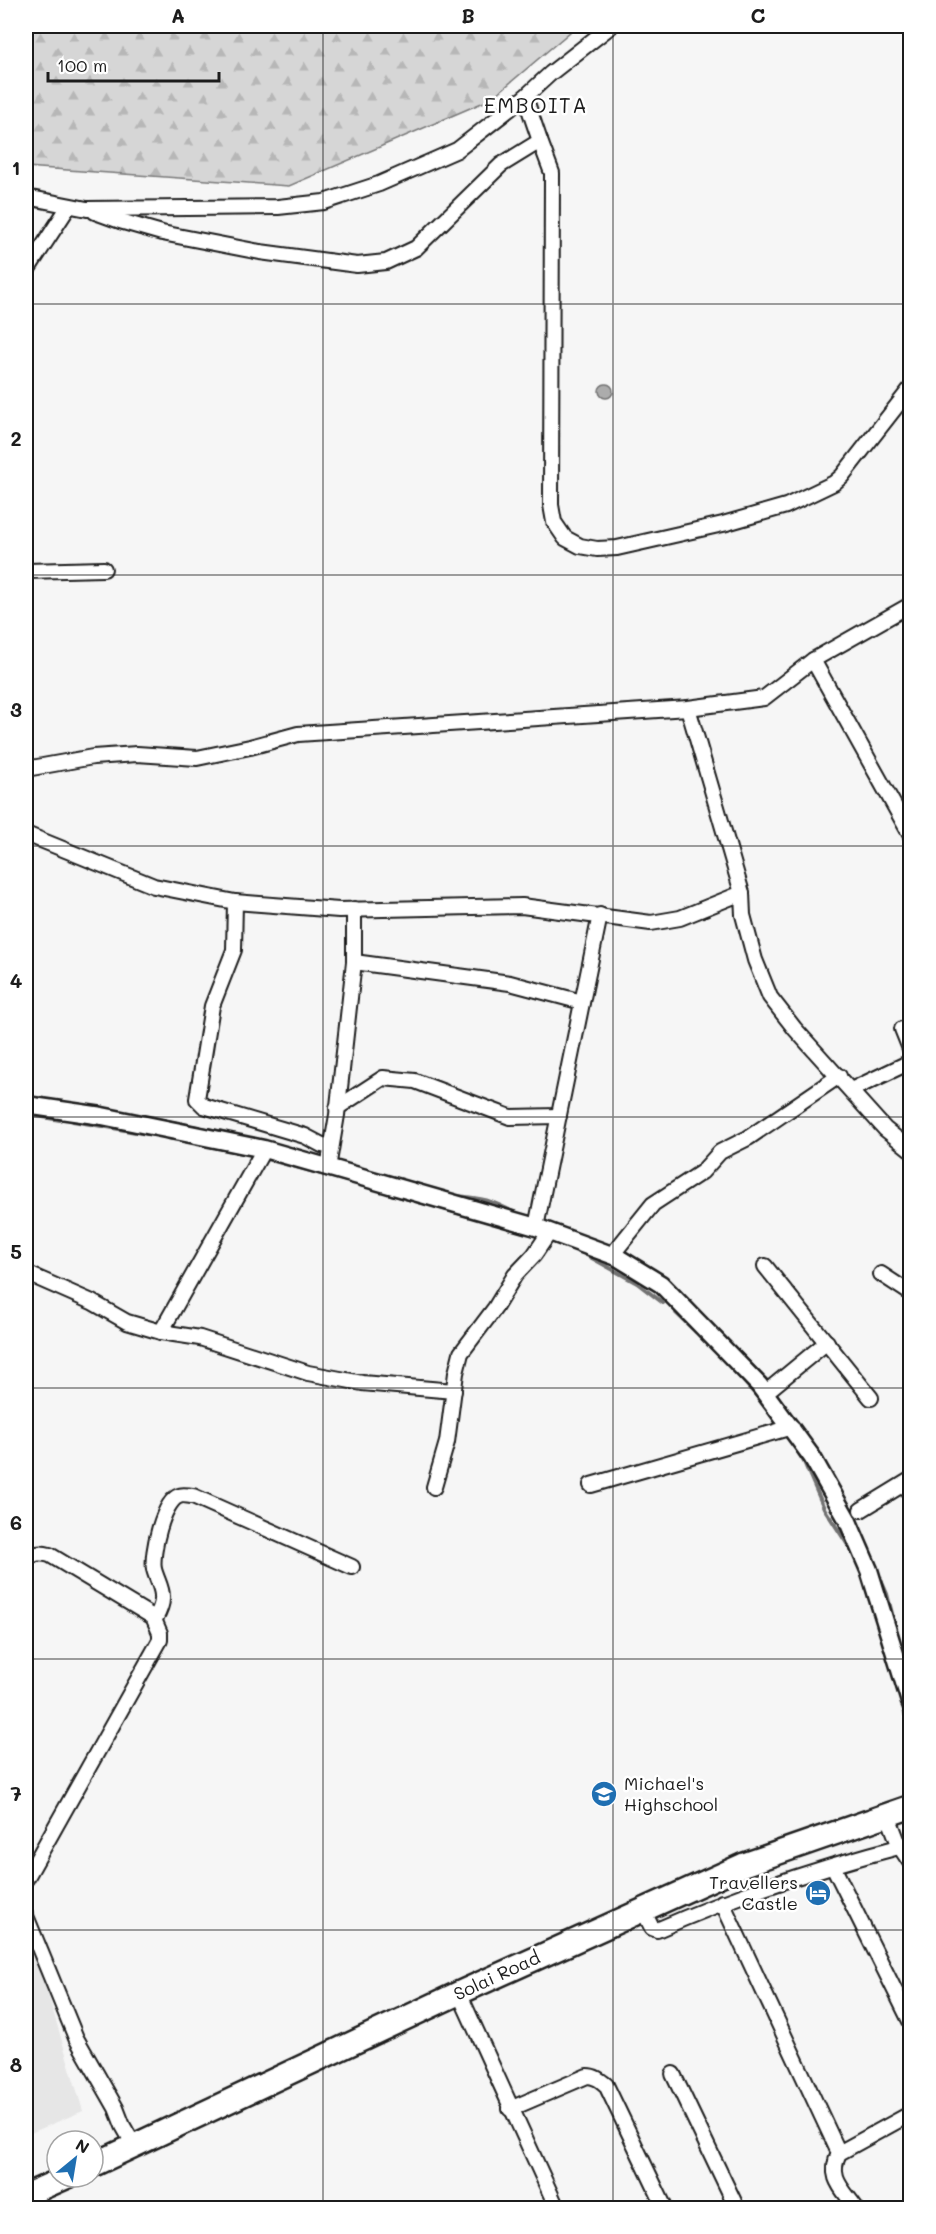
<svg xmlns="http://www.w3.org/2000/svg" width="936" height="2234" font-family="Mali,sans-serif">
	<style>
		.built { fill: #e6e6e6 }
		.forest { fill: url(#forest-firs); stroke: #797979; stroke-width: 1.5 }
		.water { fill: #acacac; stroke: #727272; stroke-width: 1.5 }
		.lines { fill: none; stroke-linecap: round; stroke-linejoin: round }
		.stream { stroke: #727272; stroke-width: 4 }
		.minor-casing { stroke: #1c1c1c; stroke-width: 18 }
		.tertiary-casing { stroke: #1c1c1c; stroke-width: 21 }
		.trunk-casing { stroke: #1c1c1c; stroke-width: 27 }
		.minor { stroke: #fff; stroke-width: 14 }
		.tertiary { stroke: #fff; stroke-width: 16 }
		.trunk { stroke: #fff; stroke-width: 22 }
		.grid { fill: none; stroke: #1c1c1c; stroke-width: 1.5; stroke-opacity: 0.55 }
		.labels { text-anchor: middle; stroke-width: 5; stroke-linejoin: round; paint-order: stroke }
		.poi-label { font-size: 18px; fill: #1c1c1c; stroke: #fff; text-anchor: start }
		.street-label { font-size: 18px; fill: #1c1c1c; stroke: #fff }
		.quarter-label { font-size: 21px; letter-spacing: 1.5px; fill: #1c1c1c; stroke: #fff }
		.neatline { fill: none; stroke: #1c1c1c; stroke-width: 2 }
		.grid-label { font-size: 20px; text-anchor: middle; font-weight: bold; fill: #1c1c1c }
	</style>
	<defs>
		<pattern id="forest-firs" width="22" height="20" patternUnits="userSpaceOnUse" patternTransform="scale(1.5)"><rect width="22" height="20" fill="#d6d6d6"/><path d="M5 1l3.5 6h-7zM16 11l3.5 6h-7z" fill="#b7b7b7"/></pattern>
	</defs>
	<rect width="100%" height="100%" fill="#f6f6f6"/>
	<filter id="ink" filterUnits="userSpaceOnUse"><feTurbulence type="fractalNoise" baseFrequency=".0167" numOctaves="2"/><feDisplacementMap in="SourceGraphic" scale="12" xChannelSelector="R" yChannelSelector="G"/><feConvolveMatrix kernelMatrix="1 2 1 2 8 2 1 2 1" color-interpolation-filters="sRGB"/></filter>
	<g filter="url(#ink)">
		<path class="built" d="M 26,1921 L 83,2111 L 26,2135 Z"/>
		<path class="forest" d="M 26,26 L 577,26 L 491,99 L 289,186 L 26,167 Z"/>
		<circle class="water" cx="606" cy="391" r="7"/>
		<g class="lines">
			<g class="stream">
				<path d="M 26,1114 L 60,1120"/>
				<path d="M 152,1118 L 227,1133"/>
				<path d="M 73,1121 L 153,1135"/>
				<path d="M 164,1137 L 173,1139"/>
				<path d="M 263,1158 L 369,1187"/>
				<path d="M 387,1193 L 487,1221"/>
				<path d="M 454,1196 C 484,1198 490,1200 517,1214"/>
				<path d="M 581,1252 L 637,1283 L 663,1303"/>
				<path d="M 676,1313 L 696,1332"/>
				<path d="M 718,1331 L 767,1381"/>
				<path d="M 728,1364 L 761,1401"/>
				<path d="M 774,1391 L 785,1407"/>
				<path d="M 796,1449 L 804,1462 L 824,1508 L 853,1553"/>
				<path d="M 880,1578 L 887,1594 L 898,1637"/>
				<path d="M 901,1701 L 907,1720"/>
				<path d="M 909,1726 L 910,1731"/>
			</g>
			<g class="minor-casing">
				<g id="minor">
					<path d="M 540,141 L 552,173 L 551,505 L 554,522 L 565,538 L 580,546 L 597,549 L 617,548 L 723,524 L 786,506 L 834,483 L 842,476 L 910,389"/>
					<path d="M 26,197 L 87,209 L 278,207 L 324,202 L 379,184 L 457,150 L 525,97 L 551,73 L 611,26"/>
					<path d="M 95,212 L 120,221 L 162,233 L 260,252 L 357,265 L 386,262 L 416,248 L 501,165 L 540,141 L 525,97"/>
					<path d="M 26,272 L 69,206"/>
					<path d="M 26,571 L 104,569"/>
					<path d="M 813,660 L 910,834"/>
					<path d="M 688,708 L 742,893"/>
					<path d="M 26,769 L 93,757 L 137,754 L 197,758 L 250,747 L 298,734 L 688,708 L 764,698 L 813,660 L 910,605"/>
					<path d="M 26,834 L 154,886 L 235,902 L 339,910 L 522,906 L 651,923 L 680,918 L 742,893 L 743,915 L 755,960 L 770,997 L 795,1029 L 885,1129 L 910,1149"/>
					<path d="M 235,902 L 234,950 L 212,1006 L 197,1099 L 204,1106 L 305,1136 L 322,1145 L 330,1146"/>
					<path d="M 354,962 L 510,983 L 582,1002"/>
					<path d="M 902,1029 L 910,1049"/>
					<path d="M 851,1090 L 910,1062"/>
					<path d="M 337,1108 L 383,1078 L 415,1081 L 510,1117 L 559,1116"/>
					<path d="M 328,1168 L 337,1115 L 354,962 L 354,909"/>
					<path d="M 536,1227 L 600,915"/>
					<path d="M 612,1255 L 653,1204 L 702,1172 L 720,1152 L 748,1138 L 839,1076"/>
					<path d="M 765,1266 L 871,1398"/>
					<path d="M 26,1273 L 92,1302 L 127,1322 L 161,1332 L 200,1338 L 308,1373 L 362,1383 L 454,1391"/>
					<path d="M 881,1274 L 910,1293"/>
					<path d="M 161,1332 L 264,1149"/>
					<path d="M 765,1393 L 827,1342"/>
					<path d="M 591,1485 L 792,1427"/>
					<path d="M 434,1487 L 447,1442 L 456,1373 L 461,1353 L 495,1308 L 515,1275 L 534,1255 L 549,1233"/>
					<path d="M 861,1510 L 910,1480"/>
					<path d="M 26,1560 C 34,1553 40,1552 50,1555 L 153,1617 L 160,1633 L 160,1640 L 26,1879"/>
					<path d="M 155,1619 C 159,1612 163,1604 162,1596 C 162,1587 156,1578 154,1569 C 151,1554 163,1501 179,1496 C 183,1494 188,1496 193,1496 L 352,1567"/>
					<path d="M 888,1816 L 900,1847 L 910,1862"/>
					<path d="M 833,1866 L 910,2021"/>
					<path d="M 722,1902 L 839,2153"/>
					<path d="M 643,1910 L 652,1928 L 657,1930 C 739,1894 824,1866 910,1844"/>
					<path d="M 26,1916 L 76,2038 L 116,2108 L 123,2126 L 135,2147"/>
					<path d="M 459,1993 L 557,2208"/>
					<path d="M 673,2074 L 737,2208"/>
					<path d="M 510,2109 L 587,2076 C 595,2076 600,2080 606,2085 L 665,2208"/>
					<path d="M 856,2208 C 843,2189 827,2178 839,2153 L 910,2114"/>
				</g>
			</g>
			<g class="tertiary-casing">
				<path id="tertiary" d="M 26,1105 L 102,1116 L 264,1149 L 306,1161 L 536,1227 L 617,1257 L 661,1284 L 759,1385 L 812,1457 L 847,1519 L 869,1570 L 910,1702"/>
			</g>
			<g class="trunk-casing">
				<g id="trunk">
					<path d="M 93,2165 L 459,1993 L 743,1865 L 910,1807"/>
					<path d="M 26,2195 L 67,2177"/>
				</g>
			</g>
			<use href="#minor" class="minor"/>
			<use href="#tertiary" class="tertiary"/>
			<use href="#trunk" class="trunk"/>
		</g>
	</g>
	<path class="grid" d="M 323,26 L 323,2208M 613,26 L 613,2208M 26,304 L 910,304M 26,575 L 910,575M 26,846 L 910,846M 26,1117 L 910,1117M 26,1388 L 910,1388M 26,1659 L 910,1659M 26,1930 L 910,1930"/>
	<defs>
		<g id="school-disc" transform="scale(1.35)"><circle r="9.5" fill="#1f6fb2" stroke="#fff"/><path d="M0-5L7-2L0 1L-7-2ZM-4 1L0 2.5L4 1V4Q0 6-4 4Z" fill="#fff"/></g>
		<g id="hotel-disc" transform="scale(1.35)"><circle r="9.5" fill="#1f6fb2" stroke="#fff"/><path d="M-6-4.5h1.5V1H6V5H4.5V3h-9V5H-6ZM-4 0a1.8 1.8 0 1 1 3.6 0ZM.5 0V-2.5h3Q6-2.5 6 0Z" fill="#fff"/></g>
	</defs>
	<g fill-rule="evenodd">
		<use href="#school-disc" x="604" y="1794"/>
		<use href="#hotel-disc" x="818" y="1893"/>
	</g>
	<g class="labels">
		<g class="poi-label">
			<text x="624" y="1790">Michael's<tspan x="624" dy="21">Highschool</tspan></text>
			<text x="798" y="1889" text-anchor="end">Travellers<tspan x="798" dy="21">Castle</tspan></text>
		</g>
		<g class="street-label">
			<text transform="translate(497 1976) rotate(-25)" y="6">Solai Road</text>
		</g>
		<g class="quarter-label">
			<text x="536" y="113">EMBOITA</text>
		</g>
	</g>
	<rect width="936" height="2234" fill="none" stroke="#fff" stroke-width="66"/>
	<g transform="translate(75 2159) rotate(30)"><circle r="28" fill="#ffffff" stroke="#a4a4a4" stroke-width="1.5"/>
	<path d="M0-4.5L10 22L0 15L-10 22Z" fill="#1f6fb2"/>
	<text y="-9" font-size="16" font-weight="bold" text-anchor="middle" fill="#1c1c1c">N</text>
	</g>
	<path d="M48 72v9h171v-9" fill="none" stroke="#1c1c1c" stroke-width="3"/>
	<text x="57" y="72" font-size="18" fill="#1c1c1c" stroke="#ffffff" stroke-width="4.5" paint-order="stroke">100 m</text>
	<rect x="33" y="33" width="870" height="2168" class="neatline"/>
	<g class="grid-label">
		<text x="178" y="23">A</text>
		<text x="468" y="23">B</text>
		<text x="758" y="23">C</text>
		<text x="16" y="175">1</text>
		<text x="16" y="446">2</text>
		<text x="16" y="717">3</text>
		<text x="16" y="988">4</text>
		<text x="16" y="1259">5</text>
		<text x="16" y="1530">6</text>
		<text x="16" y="1801">7</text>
		<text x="16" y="2072">8</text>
	</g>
</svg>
